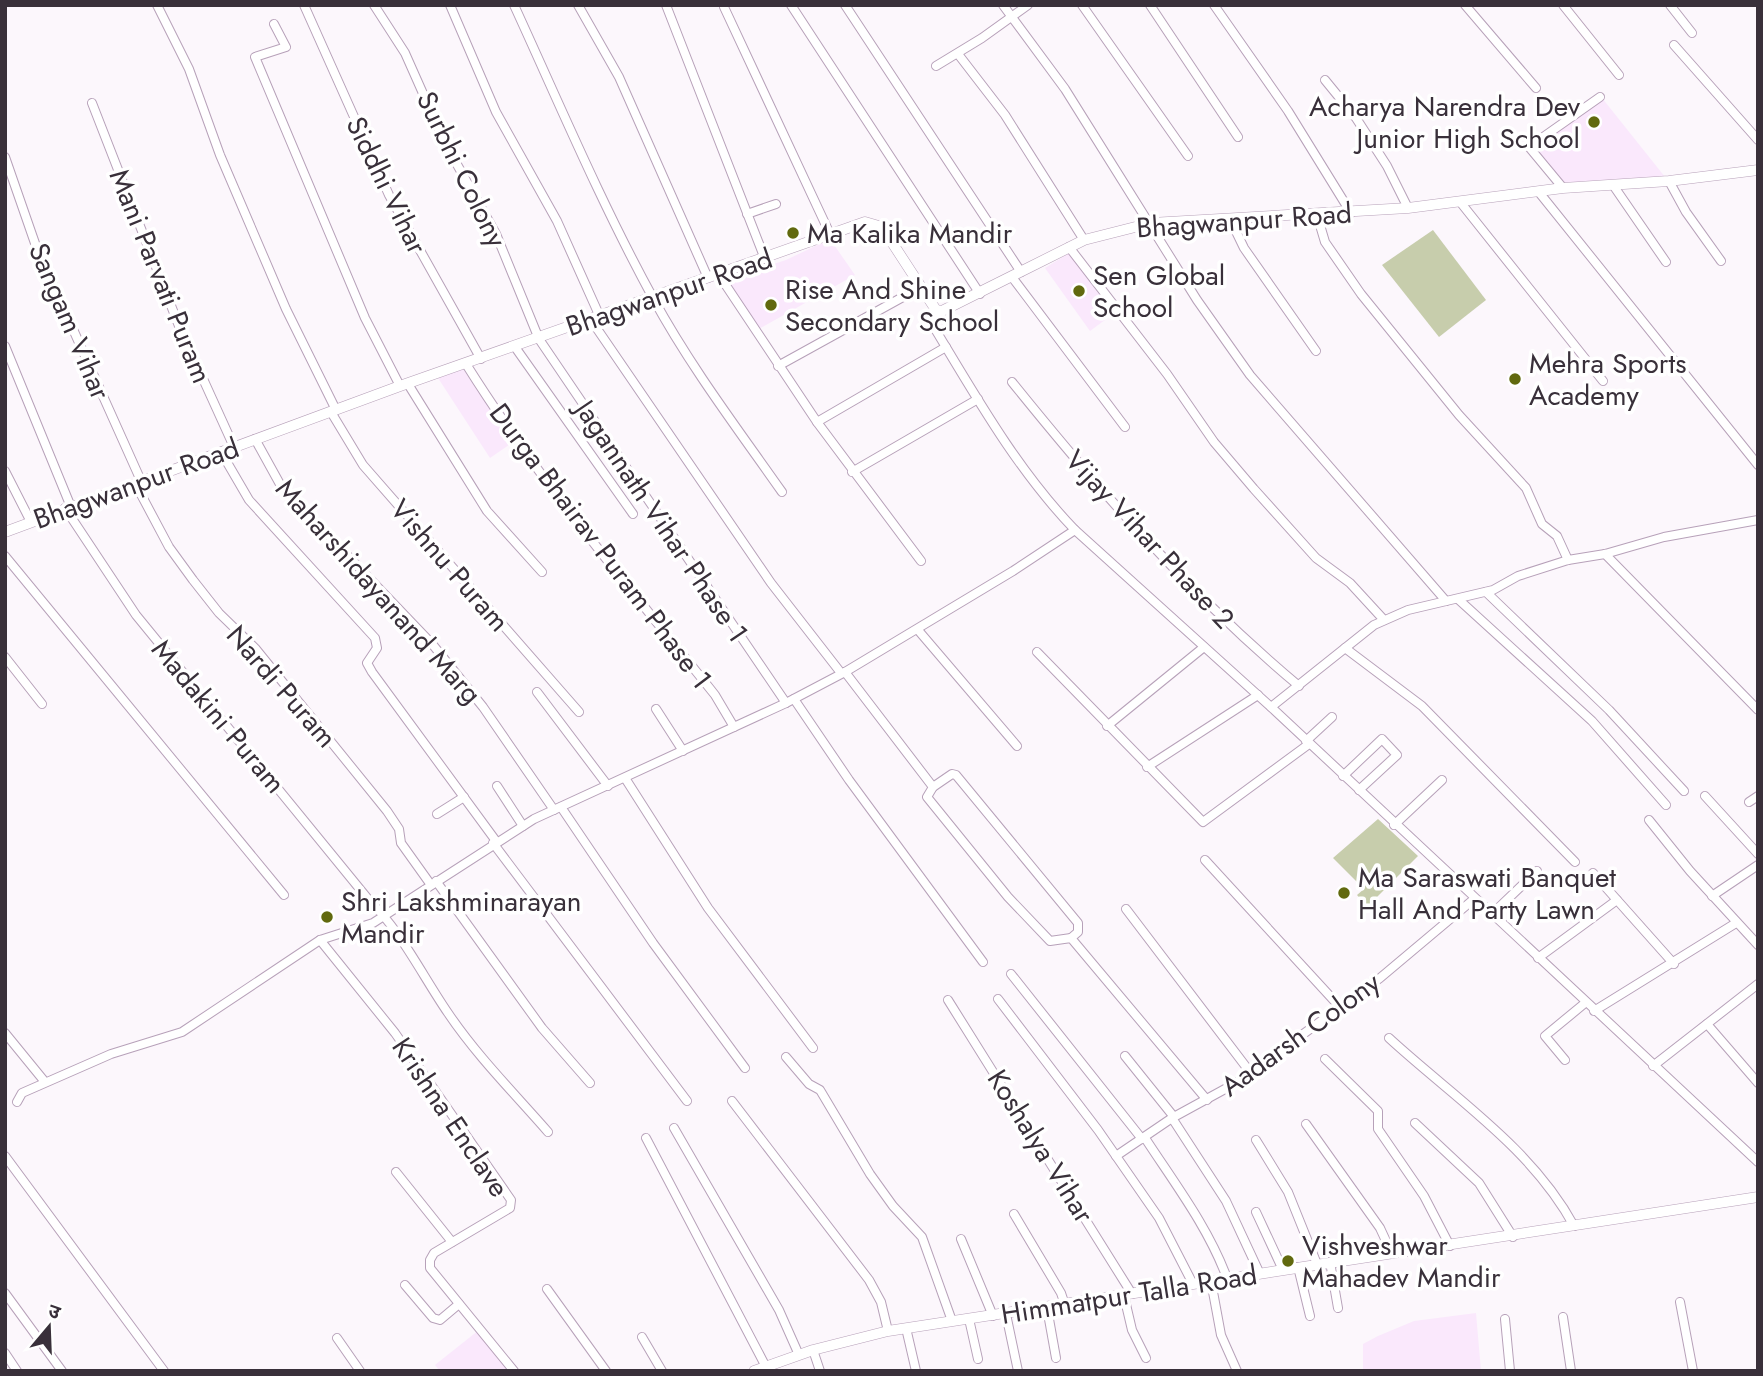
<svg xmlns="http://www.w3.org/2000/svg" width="1763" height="1376" font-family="Jost,'Noto Sans Devanagari',sans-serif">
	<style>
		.built { fill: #fae8fc }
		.green { fill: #c7cdac }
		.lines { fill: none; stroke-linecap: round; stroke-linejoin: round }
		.minor-casing { stroke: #b7a1b9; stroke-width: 10 }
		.tertiary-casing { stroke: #b7a1b9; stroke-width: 11 }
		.minor { stroke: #fff; stroke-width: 8 }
		.tertiary { stroke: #fff; stroke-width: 10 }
		.poi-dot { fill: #61690e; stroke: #fff; stroke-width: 2.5 }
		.labels { text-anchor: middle; stroke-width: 7; stroke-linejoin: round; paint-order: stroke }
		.poi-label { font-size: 28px; fill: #39303a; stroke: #fff; text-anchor: start }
		.street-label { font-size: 28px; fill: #39303a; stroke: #fff }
	</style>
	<rect width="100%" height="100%" fill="#fcf7fc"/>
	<g class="built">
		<path d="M 1602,98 L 1665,177 L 1563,183 L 1533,147 Z"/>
		<path d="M 830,239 L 855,275 L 757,330 L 724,280 L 786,260 Z"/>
		<path d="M 1069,253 L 1113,314 L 1090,331 L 1045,268 Z"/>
		<path d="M 463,369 L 512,443 L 490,458 L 438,378 Z"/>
		<path d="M 1476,1313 L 1481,1371 L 1363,1371 L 1363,1344 L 1378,1336 L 1414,1321 Z"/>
		<path d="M 479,1330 L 510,1371 L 440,1371 L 435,1365 Z"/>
	</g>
	<g class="green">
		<path d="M 1433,230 L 1486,300 L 1439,337 L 1382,265 Z"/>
		<path d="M 1378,819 L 1418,856 L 1371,903 L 1378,910 L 1374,914 L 1357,895 L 1364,889 L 1333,858 Z"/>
	</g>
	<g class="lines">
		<g class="minor-casing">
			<g id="minor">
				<path d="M 157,5 L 189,69 L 220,155 L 286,309 L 336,410"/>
				<path d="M 304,5 L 389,195 L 481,359"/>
				<path d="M 374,5 L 405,53 L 445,143 L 496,234 L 539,339 L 786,703"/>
				<path d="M 450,5 L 496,112 L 557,221 L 600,317"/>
				<path d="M 514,5 C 559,103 601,203 653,298 C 690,366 737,428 782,492"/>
				<path d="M 578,5 L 619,77 L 708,278"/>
				<path d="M 666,5 L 765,259"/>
				<path d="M 791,5 L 980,294"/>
				<path d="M 845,5 L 1021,272"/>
				<path d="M 1003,5 L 1065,89 L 1197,300 L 1250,375 L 1446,601"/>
				<path d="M 1082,5 L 1188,156"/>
				<path d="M 1150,5 L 1238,137"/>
				<path d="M 1214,5 L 1288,111 L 1351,213"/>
				<path d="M 1465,5 L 1536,88"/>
				<path d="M 1563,5 L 1619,75"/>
				<path d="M 1670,5 L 1692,33"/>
				<path d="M 724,7 L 830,234"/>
				<path d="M 274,24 L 286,47 L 255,57 L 365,318 L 400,386"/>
				<path d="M 1674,45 L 1758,140"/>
				<path d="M 958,54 L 1005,115 L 1084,240"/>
				<path d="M 936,66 L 982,38 L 1028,5"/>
				<path d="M 1325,80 L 1356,118 L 1387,166 L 1408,208"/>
				<path d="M 92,103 L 179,326 L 234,447"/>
				<path d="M 5,157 L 37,249 L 142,483"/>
				<path d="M 1669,181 L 1686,212 L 1721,261"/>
				<path d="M 1613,185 L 1666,262"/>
				<path d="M 1563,188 L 1529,147 L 1600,97"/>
				<path d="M 1538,191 L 1758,465"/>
				<path d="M 1461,203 L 1603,381"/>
				<path d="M 747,214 L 776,204"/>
				<path d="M 1317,215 L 1325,242 L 1361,294 L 1459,415 L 1526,488 L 1542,524 L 1557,536 L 1568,560"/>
				<path d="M 1230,219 L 1244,248 L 1316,351"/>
				<path d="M 1069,247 L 1167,374 L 1214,442 L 1254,489 L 1316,558 L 1350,583 L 1384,620"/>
				<path d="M 719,275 L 817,422 L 921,561"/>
				<path d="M 1012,277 L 1125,427"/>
				<path d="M 936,310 L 932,324 C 975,395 1017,470 1075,530 L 1271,707 L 1758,1162"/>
				<path d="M 591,320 L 771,583 L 841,673"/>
				<path d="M 5,346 L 71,507"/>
				<path d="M 515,347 L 633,514"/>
				<path d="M 466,364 C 540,482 629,587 715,695 L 734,727"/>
				<path d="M 778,366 L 921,287"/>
				<path d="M 1012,382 C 1100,491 1191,596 1299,686"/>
				<path d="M 408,384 L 487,511 L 542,572"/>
				<path d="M 331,412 L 363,465 L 579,712"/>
				<path d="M 817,422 L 946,347"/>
				<path d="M 255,439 L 281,486 L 433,645 L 483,707 L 554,810"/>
				<path d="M 221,452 L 249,500 L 375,638 L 377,648 L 367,663 L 372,672 L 496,841"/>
				<path d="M 5,471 L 31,522"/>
				<path d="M 852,472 L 978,399"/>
				<path d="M 136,485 L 169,547 L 193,580 L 219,613 L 255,648 L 387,811 L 399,829 L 401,843 L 431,885"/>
				<path d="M 65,508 L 136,615 L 368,899 C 401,931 422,975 448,1013 C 477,1056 514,1093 548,1132"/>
				<path d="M 1605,554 L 1758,710"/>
				<path d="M 5,556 L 284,895"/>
				<path d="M 1486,592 L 1609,710 L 1684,791"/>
				<path d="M 1458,599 L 1592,721 L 1666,805"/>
				<path d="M 918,630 L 1017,746"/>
				<path d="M 1345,648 L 1422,706 L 1575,862"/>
				<path d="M 1037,652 L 1203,822 L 1309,744"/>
				<path d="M 5,657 L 42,704"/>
				<path d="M 845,672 L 933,787 L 927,797 L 1008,897 L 1050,941 L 1071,938 L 1207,1100"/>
				<path d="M 537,692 L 608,786"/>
				<path d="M 794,699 L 849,780 L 983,962"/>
				<path d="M 1271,707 L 1374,625 L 1408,610 L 1493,590 L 1518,576 L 1568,560 L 1605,554 L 1664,537 L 1758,520"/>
				<path d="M 656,709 L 683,751"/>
				<path d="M 1107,726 L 1204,647"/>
				<path d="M 1306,741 L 1332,717"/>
				<path d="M 1147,767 L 1258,695"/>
				<path d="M 1343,776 L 1382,739 L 1397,755 L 1359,790"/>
				<path d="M 625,778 L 708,908 L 813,1048"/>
				<path d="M 497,786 L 523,826"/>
				<path d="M 933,787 L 952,774 L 956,775 L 1078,923 L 1078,932 L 1071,938"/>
				<path d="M 1705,796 L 1758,854"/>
				<path d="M 1749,802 L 1758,796"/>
				<path d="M 561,807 L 653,943 L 745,1068"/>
				<path d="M 437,814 L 464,797"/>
				<path d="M 1649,820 L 1690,871 L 1758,945"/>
				<path d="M 1394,825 L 1442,780"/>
				<path d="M 493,843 L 687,1101"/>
				<path d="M 1205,860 L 1339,1006"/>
				<path d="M 1593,873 L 1674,964"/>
				<path d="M 436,881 L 542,1028 L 590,1083"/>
				<path d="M 1712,896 L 1758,865"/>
				<path d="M 1126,909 L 1250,1072"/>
				<path d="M 1491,915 L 1537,871"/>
				<path d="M 320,940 L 395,1033 L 511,1200 L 510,1208 L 434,1253 L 430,1260 L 430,1268 L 514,1371"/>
				<path d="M 1538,958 L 1617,900"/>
				<path d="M 1011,974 L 1142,1139"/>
				<path d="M 998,999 L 1098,1130 L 1159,1218 L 1193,1284"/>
				<path d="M 948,1000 L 1132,1294"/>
				<path d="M 1594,1011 L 1736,923"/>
				<path d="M 1707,1024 L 1758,1083"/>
				<path d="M 5,1033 L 45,1082"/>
				<path d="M 1389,1038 C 1453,1097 1532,1148 1574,1226"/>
				<path d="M 1125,1056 L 1174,1117"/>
				<path d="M 786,1057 L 809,1084 L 820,1090 L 870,1174 L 893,1206 L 922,1237 L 952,1321"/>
				<path d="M 1325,1059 L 1378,1111 L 1378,1129 L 1424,1196 L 1450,1246"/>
				<path d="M 1565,1060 L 1545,1036 L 1585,1003"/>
				<path d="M 1653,1066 L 1758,984"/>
				<path d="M 732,1101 L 869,1280 L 881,1302 L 888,1331"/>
				<path d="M 17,1102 L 22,1093 L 111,1054 L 182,1032 L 320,940 L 373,923 L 534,819 L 786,703 L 845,672 L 1013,571 L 1075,530"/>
				<path d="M 1172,1118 L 1226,1201 L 1260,1274"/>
				<path d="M 1415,1123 L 1479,1183 L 1513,1237"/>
				<path d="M 1306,1124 L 1380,1228 L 1392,1254"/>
				<path d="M 674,1128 L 779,1310 L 799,1355"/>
				<path d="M 646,1138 L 766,1367"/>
				<path d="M 1145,1138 C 1175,1184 1208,1227 1227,1278"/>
				<path d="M 1256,1140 L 1288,1192 L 1317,1264"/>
				<path d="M 5,1156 L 164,1371"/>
				<path d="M 1116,1156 L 1172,1118 L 1236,1083 L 1380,978 L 1474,899"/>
				<path d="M 396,1172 L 452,1242"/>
				<path d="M 1256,1212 L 1283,1270"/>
				<path d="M 1014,1214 L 1061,1293 L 1065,1305"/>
				<path d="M 961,1239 L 993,1316"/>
				<path d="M 1330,1262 L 1338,1308"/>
				<path d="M 1298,1267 L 1310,1316"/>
				<path d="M 1211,1281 L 1221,1335 L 1237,1371"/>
				<path d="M 405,1285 L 433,1318 L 440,1320 L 459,1304"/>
				<path d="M 547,1289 L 606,1371"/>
				<path d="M 5,1293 L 62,1371"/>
				<path d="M 1124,1296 L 1132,1330 L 1146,1358"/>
				<path d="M 1680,1302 L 1693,1371"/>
				<path d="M 1047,1308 L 1056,1358"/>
				<path d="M 1006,1314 L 1018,1371"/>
				<path d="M 1563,1317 L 1571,1371"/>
				<path d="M 969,1319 L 978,1359"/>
				<path d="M 1505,1319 L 1510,1371"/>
				<path d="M 906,1328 L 916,1371"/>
				<path d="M 642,1337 L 662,1371"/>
				<path d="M 337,1338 L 360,1371"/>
				<path d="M 813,1350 L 820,1371"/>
				<path d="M 5,1353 L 17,1371"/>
			</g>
		</g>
		<g class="tertiary-casing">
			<g id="tertiary">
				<path d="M 5,532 L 400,386 L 865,222 L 882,227 L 936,310 L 942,311 L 1084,240 L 1151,223 L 1408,208 L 1563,188 L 1669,181 L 1758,170"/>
				<path d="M 754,1371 L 813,1350 L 888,1331 L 1758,1197"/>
			</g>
		</g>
		<use href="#minor" class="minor"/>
		<use href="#tertiary" class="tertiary"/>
	</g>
	<g class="poi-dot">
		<circle cx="1594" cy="122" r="7"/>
		<circle cx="793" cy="233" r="7"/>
		<circle cx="1079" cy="291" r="7"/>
		<circle cx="771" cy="305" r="7"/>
		<circle cx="1515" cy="379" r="7"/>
		<circle cx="1344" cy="893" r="7"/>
		<circle cx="327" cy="917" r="7"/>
		<circle cx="1288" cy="1261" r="7"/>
	</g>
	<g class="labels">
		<g class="poi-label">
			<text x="1580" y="116" text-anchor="end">Acharya Narendra Dev<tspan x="1580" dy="32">Junior High School</tspan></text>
			<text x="807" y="243">Ma Kalika Mandir</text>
			<text x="1093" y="285">Sen Global<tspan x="1093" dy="32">School</tspan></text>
			<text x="785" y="299">Rise And Shine<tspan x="785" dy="32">Secondary School</tspan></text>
			<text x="1529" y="373">Mehra Sports<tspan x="1529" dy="32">Academy</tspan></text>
			<text x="1358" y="887">Ma Saraswati Banquet<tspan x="1358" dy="32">Hall And Party Lawn</tspan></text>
			<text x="341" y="911">Shri Lakshminarayan<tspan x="341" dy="32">Mandir</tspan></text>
			<text x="1302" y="1255">Vishveshwar<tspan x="1302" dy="32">Mahadev Mandir</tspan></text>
		</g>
		<g class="street-label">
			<text transform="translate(462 169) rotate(64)" y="10">Surbhi Colony</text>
			<text transform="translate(387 185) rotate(64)" y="10">Siddhi Vihar</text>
			<text transform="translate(1244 220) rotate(-4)" y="10">Bhagwanpur Road</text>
			<text transform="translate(161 276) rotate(68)" y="10">Mani Parvati Puram</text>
			<text transform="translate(669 292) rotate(-19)" y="10">Bhagwanpur Road</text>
			<text transform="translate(70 321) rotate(67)" y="10">Sangam Vihar</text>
			<text transform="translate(136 483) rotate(-20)" y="10">Bhagwanpur Road</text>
			<text transform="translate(662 521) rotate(56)" y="10">Jagannath Vihar Phase 1</text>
			<text transform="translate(1150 539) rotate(47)" y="10">Vijay Vihar Phase 2</text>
			<text transform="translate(601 546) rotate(53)" y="10">Durga Bhairav Puram Phase 1</text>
			<text transform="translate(450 565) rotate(49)" y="10">Vishnu Puram</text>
			<text transform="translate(379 591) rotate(48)" y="10">Maharshidayanand Marg</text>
			<text transform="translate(282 686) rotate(49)" y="10">Nardi Puram</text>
			<text transform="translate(219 716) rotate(50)" y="10">Madakini Puram</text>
			<text transform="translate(1300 1034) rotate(-36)" y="10">Aadarsh Colony</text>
			<text transform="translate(451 1117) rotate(56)" y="10">Krishna Enclave</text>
			<text transform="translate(1041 1146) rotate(58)" y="10">Koshalya Vihar</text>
			<text transform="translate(1129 1294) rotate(-9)" y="10">Himmatpur Talla Road</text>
		</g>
	</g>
	<rect width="1763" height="1376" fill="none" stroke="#39303a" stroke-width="14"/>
	<g transform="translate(49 1327) rotate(19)" stroke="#ffffff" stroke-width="5" paint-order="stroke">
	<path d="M0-5L12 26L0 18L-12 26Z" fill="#39303a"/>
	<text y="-10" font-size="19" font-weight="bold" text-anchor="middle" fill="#39303a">उ</text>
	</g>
</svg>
